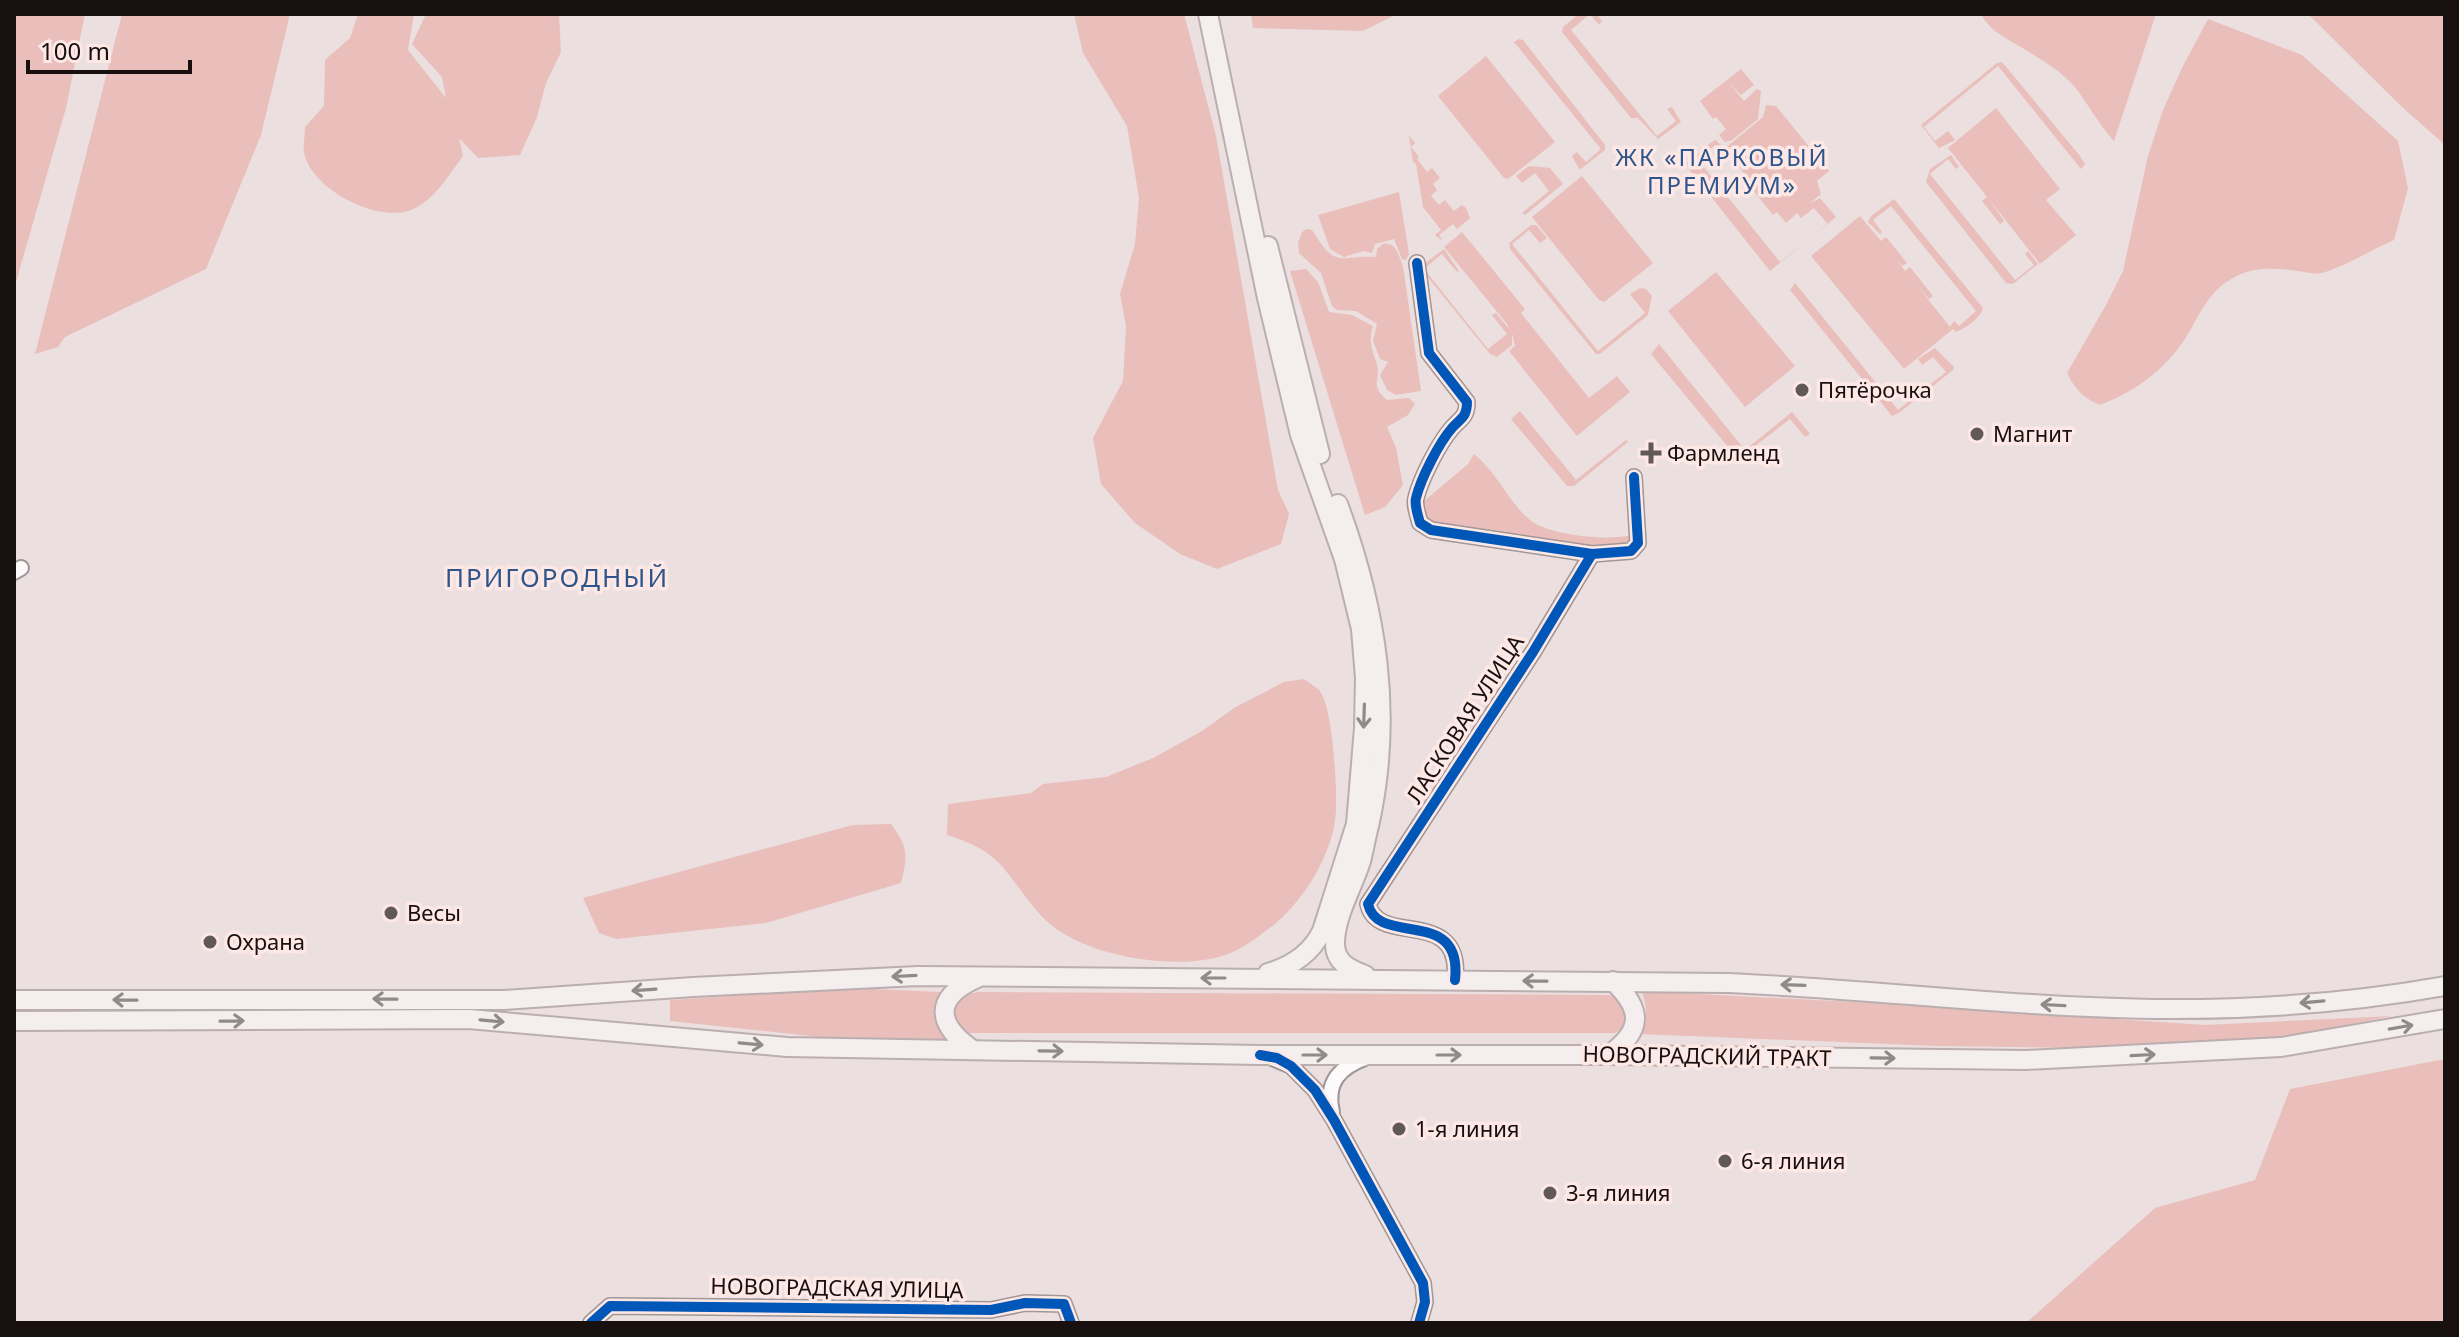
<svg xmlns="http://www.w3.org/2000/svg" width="2459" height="1337" font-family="'Noto Sans',sans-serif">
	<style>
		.green { fill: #e9bebb; fill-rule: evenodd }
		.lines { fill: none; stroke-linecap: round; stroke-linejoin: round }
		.minor-casing { stroke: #9f9696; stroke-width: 18 }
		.major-casing { stroke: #bbaeae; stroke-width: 22 }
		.minor { stroke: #fcfafa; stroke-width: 14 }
		.major { stroke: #f4eeee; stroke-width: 18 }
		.cycleway-casing { stroke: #fee8e6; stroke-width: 15 }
		.cycleway { stroke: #0057b8; stroke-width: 10 }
		.oneway { stroke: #918a8a }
		.poi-dot { fill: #615958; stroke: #fee8e6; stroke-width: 3 }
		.labels { text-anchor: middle; stroke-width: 7; stroke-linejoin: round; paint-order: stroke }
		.poi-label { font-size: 22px; fill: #17100f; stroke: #fee8e6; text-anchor: start }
		.street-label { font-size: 22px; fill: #17100f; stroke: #fee8e6 }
		.neighbourhood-label { font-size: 24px; letter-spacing: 2px; fill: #2e568c; stroke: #fee8e6 }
		.quarter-label { font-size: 26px; letter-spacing: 2px; fill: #2e568c; stroke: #fee8e6 }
	</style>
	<rect width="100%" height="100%" fill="#ebe0df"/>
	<g class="green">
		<path d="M 14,14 L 85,14 L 66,108 L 14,289 Z"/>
		<path d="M 122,14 L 290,14 L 261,135 L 206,269 L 65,337 L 58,347 L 35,354 Z"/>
		<path d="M 358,14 L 414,14 L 408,50 L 446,98 L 442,77 L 412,44 L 426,14 L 559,14 L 561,52 L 546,83 L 537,117 L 520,155 L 478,158 L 459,138 L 463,156 C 448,176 435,200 411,210 C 376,223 312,189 304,153 C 303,145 305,135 305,127 L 324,106 L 325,60 L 350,38 Z"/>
		<path d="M 1074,14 L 1184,14 L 1216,136 L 1278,490 L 1289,514 L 1281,544 L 1217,569 L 1180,554 L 1135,523 L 1101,484 L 1093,438 L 1123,381 L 1126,326 L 1120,294 L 1135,244 L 1139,198 L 1127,126 L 1083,53 Z"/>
		<path d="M 1251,14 L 1397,14 L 1363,31 L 1253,28 Z"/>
		<path d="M 1579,14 L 1597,14 L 1602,21 L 1599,25 L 1590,14 L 1571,30 L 1657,136 L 1676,121 L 1667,109 L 1672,107 L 1681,122 L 1658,139 L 1638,118 L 1631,118 L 1562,32 L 1563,27 Z"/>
		<path d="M 1981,14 L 2156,14 L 2114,141 C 2098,124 2088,103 2074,86 C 2064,74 2047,63 2034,55 C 2015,42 1992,35 1981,14 Z"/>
		<path d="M 2308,14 L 2445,14 L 2445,145 L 2401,106 Z"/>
		<path d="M 2208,19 L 2302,55 L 2398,141 L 2408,188 L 2394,240 C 2371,250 2346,266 2322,273 C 2315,275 2306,272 2298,271 C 2275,268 2254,266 2233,278 C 2212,289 2202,309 2191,329 C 2170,366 2139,390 2100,405 C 2083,398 2075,389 2067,373 L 2106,305 L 2123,271 L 2148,156 L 2163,110 L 2182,68 Z"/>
		<path d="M 1519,39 L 1523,40 L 1605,145 L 1605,150 L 1582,168 L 1579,169 L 1572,156 L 1577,152 L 1586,162 L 1601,149 L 1514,42 Z"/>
		<path d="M 1486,56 L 1555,142 L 1508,179 L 1504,178 L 1438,96 Z"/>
		<path d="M 2002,62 L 2080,156 L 2085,164 L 2081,169 L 1998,66 L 1924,127 L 1935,141 L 1948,131 L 1955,140 L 1939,148 L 1921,125 L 1997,63 Z"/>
		<path d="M 1741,69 L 1754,85 L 1741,95 L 1728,82 L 1744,101 L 1757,89 L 1761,91 L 1758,119 L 1732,140 L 1725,142 L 1719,135 L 1726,129 L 1716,117 L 1713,119 L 1700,101 Z"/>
		<path d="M 1766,105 L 1776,106 L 1829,171 L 1817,181 L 1821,194 L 1809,204 L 1820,198 L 1836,217 L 1770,271 L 1689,169 L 1687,163 L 1713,141 L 1716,140 L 1724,149 L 1763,117 ZM 1715,145 L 1726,157 L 1729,155 L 1755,186 L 1752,189 L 1773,215 L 1777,212 L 1786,223 L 1797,213 L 1801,218 L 1814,208 L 1828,224 L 1780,262 L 1698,160 Z"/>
		<path d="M 1996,108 L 2060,189 L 2046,200 L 2076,235 L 2040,264 L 1989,199 L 2004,221 L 2000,224 L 1982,201 L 1987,197 L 1948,148 Z"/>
		<path d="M 1409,136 L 1415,143 L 1411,147 L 1419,157 L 1417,159 L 1427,172 L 1432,168 L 1440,178 L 1433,184 L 1437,190 L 1431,196 L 1439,205 L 1445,200 L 1454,211 L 1462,205 L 1466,208 L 1470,218 L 1457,229 L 1453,224 L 1439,235 L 1443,241 L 1435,235 L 1441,230 L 1423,207 L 1416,164 L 1413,162 Z"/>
		<path d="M 1951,155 L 1959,167 L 1956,169 L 1948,159 L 1930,174 L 2015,280 L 2034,265 L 2025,254 L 2028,251 L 2038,264 L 2013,284 L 2006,283 L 1926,182 L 1930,169 Z"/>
		<path d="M 1529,166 L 1550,168 L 1563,184 L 1525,215 L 1522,213 L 1549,191 L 1535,173 L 1522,183 L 1516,176 Z"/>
		<path d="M 1582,176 L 1653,263 L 1604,302 L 1599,300 L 1532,217 Z"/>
		<path d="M 1399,192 L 1409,254 L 1406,260 L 1402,259 L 1394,239 L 1375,244 L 1372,253 L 1363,251 L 1344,257 L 1330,249 L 1318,215 Z"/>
		<path d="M 1894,199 L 1983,308 C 1980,319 1967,327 1956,332 L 1953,329 L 1904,369 L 1811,256 L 1860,216 L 1881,241 L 1886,237 L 1907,263 L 1902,266 L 1895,258 L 1905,271 L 1910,267 L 1933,296 L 1929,299 L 1915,283 L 1950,327 L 1954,321 L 1959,326 L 1976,311 L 1891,206 L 1873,220 L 1882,232 L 1880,234 L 1868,222 L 1871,216 Z"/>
		<path d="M 1531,225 L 1536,225 L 1547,238 L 1540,243 L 1529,230 L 1512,244 L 1598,351 L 1645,313 L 1630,294 L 1640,288 L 1646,289 L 1652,296 L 1648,315 L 1600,354 L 1596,354 L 1510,249 L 1509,243 Z"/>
		<path d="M 1307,229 L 1312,230 C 1337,270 1337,255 1376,257 L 1377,249 L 1383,244 C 1397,242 1398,255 1403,266 L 1421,391 L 1396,395 L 1387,390 L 1380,375 L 1388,362 L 1380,359 L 1373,341 L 1377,324 L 1356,311 L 1337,310 L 1332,306 L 1321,273 L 1299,253 L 1298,243 L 1302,232 Z"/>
		<path d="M 1462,232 L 1525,309 L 1521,313 L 1589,398 L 1617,376 L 1630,392 L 1577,436 L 1509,351 L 1515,346 L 1512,333 L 1512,345 L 1497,357 L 1490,354 L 1422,270 L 1423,265 L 1444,249 L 1459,271 L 1457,272 L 1442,254 L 1424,269 L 1488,349 L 1507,334 L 1492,315 L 1496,313 L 1509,329 L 1507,324 L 1444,247 Z"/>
		<path d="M 1306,269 L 1318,282 L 1329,312 L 1352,315 L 1373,326 C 1368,342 1372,349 1377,364 C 1381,381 1369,385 1387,400 L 1409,398 L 1415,404 L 1408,415 L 1387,427 L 1396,448 L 1403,485 L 1385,507 L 1365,515 L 1290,271 Z"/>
		<path d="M 1716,272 L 1795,366 L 1745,407 L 1668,311 Z"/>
		<path d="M 1795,283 L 1898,410 L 1946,372 L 1933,357 L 1922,365 L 1918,359 L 1935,348 L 1954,367 L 1953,370 L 1900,412 L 1892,416 L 1790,290 Z"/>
		<path d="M 1659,344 L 1745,450 L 1792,412 L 1810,434 L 1805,437 L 1790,419 L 1738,459 L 1651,354 Z"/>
		<path d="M 1520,411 L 1576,480 L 1626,440 L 1628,442 L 1574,486 L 1567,486 L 1511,419 Z"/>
		<path d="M 1474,454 C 1496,471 1510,504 1530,520 C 1550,536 1609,541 1632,535 L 1631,544 L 1619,548 L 1590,546 L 1438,527 L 1427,520 L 1423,502 L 1468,464 Z"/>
		<path d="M 1304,679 C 1309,683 1315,686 1319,690 C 1333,706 1337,786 1336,809 C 1335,850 1306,898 1275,924 C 1262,934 1249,944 1235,951 C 1188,974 1089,958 1050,924 C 1030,907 1017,883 1000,864 C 986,849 966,841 947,835 L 948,804 L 1031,793 L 1043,784 L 1106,777 L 1153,758 L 1202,731 L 1234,708 L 1284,682 Z"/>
		<path d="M 891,824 C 908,847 908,855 901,883 L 766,923 L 616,939 L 599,933 L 583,898 L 853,825 Z"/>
		<path d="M 854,988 L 940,992 C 935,1012 936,1022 947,1040 L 820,1037 L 670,1021 L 670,1000 Z"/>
		<path d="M 1642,991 L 1873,1003 L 2205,1025 L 2392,1016 L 2306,1033 L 2215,1044 L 2082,1048 L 1936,1046 L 1640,1034 C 1648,1018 1647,1008 1642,991 Z"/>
		<path d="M 979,992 L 1617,995 L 1629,1008 L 1624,1028 L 1615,1033 L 970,1033 C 957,1029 953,1018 955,1005 L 967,994 Z"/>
		<path d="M 2445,1059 L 2445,1323 L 2026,1323 L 2155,1208 L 2255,1180 L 2290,1089 Z"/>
	</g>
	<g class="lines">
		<g class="minor-casing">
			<g id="minor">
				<path d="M 1417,263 L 1429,353 L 1467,402 C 1467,417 1461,418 1452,428 C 1439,443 1421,478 1416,498 C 1414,505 1418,515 1420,523 L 1431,530 L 1592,554 L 1631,551 L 1638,543 L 1634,477"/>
				<path d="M 14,572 L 21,568"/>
				<path d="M 1455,980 C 1463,905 1378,948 1368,904 L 1533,652 L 1592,554"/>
				<path d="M 1270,1057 L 1291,1066 L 1315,1090 L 1334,1120 L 1423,1283 L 1425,1302 L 1419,1323"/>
				<path d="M 1332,1112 C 1325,1082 1340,1067 1367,1057"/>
				<path d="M 591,1323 L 610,1306 L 991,1310 L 1025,1303 L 1064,1304 L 1071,1323"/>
			</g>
		</g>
		<g class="major-casing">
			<g id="major">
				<path d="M 1208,14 L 1267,298 L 1300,435 L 1344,559 L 1361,629 L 1365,678 L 1364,728 L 1356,824 L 1322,931 C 1311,954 1292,966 1268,973"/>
				<path d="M 1268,246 L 1320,454"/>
				<path d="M 1338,504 C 1377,609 1394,715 1369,826 C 1366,837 1364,850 1361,861 C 1353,887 1336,914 1335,942 C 1334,962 1349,969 1365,975"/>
				<path d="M 14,1000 L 504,1000 L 693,987 L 918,976 L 1728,983 C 1870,989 2012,1007 2154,1009 C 2251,1010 2350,1003 2445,986"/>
				<path d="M 14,1021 L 469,1019 L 787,1047 L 1260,1055 L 1609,1055 L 2026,1060 L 2281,1047 L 2445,1019"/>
				<path d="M 973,1050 C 936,1024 933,998 977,978"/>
				<path d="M 1609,1055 C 1643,1030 1643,1010 1613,981"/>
			</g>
		</g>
		<use href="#minor" class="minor"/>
		<use href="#major" class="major"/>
		<g class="cycleway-casing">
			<g id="cycleway">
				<path d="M 1417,263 L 1429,353 L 1467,402 C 1467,417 1461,418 1452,428 C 1439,443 1421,478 1416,498 C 1414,505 1418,515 1420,523 L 1431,530 L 1592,554 L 1631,551 L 1638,543 L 1634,477"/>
				<path d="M 1455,980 C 1463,905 1378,948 1368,904 L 1533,652 L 1592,554"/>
				<path d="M 1260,1055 L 1277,1058 L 1291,1066 L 1315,1090 L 1334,1120 L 1423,1283 L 1425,1302 L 1419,1323"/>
				<path d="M 591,1323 L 610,1306 L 991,1310 L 1025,1303 L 1064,1304 L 1071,1323"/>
			</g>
		</g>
		<use href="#cycleway" class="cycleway"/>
	</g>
	<defs><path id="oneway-shaft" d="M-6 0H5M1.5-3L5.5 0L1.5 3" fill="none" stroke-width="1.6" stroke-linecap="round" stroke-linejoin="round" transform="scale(2)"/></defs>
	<g class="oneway">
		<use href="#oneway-shaft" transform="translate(1364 716) rotate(92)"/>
		<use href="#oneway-shaft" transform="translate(904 976) rotate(177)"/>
		<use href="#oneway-shaft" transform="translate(1213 978) rotate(-180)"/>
		<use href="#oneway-shaft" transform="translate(1535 981) rotate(-179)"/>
		<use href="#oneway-shaft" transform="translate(1793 985) rotate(-178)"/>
		<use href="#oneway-shaft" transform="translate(644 990) rotate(176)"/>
		<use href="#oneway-shaft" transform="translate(385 999) rotate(-179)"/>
		<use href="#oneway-shaft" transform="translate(125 1000) rotate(-179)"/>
		<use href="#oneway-shaft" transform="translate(2312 1002) rotate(175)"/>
		<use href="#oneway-shaft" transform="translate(2053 1005) rotate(-177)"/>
		<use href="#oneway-shaft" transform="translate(232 1021) rotate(-1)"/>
		<use href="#oneway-shaft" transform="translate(492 1021) rotate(5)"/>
		<use href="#oneway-shaft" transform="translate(2401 1027) rotate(-10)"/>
		<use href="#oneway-shaft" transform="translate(751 1044) rotate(5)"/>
		<use href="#oneway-shaft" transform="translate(1051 1051) rotate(1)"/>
		<use href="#oneway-shaft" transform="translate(1315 1055)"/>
		<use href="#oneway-shaft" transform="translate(1449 1055)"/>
		<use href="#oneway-shaft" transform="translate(2143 1055) rotate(-3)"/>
		<use href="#oneway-shaft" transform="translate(1883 1058) rotate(1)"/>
	</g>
	<g class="poi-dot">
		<circle cx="1802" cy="390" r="8"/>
		<circle cx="1977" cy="434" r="8"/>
		<path d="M1647 441h8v8h8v8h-8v8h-8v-8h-8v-8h8z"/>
		<circle cx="391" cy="913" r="8"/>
		<circle cx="210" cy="942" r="8"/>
		<circle cx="1399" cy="1129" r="8"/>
		<circle cx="1725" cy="1161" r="8"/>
		<circle cx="1550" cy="1193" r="8"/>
	</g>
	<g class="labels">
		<g class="poi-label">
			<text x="1818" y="398">Пятёрочка</text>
			<text x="1993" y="442">Магнит</text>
			<text x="1667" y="461">Фармленд</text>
			<text x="407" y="921">Весы</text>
			<text x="226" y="950">Охрана</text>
			<text x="1415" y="1137">1-я линия</text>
			<text x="1741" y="1169">6-я линия</text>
			<text x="1566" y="1201">3-я линия</text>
		</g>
		<g class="street-label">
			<text transform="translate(1465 719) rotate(-57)" y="8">ЛАСКОВАЯ УЛИЦА</text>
			<text transform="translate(1707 1056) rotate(1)" y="8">НОВОГРАДСКИЙ ТРАКТ</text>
			<text transform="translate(837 1288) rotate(1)" y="8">НОВОГРАДСКАЯ УЛИЦА</text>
		</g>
		<g class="neighbourhood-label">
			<text x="1722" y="166">ЖК «ПАРКОВЫЙ<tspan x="1722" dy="28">ПРЕМИУМ»</tspan></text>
		</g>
		<g class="quarter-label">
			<text x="557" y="587">ПРИГОРОДНЫЙ</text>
		</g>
	</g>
	<rect width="2459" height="1337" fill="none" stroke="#17100f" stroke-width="32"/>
	<path d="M28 60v12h162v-12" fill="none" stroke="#17100f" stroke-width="4"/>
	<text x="40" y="60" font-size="24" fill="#17100f" stroke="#fee8e6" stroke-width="6" paint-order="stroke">100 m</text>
</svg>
